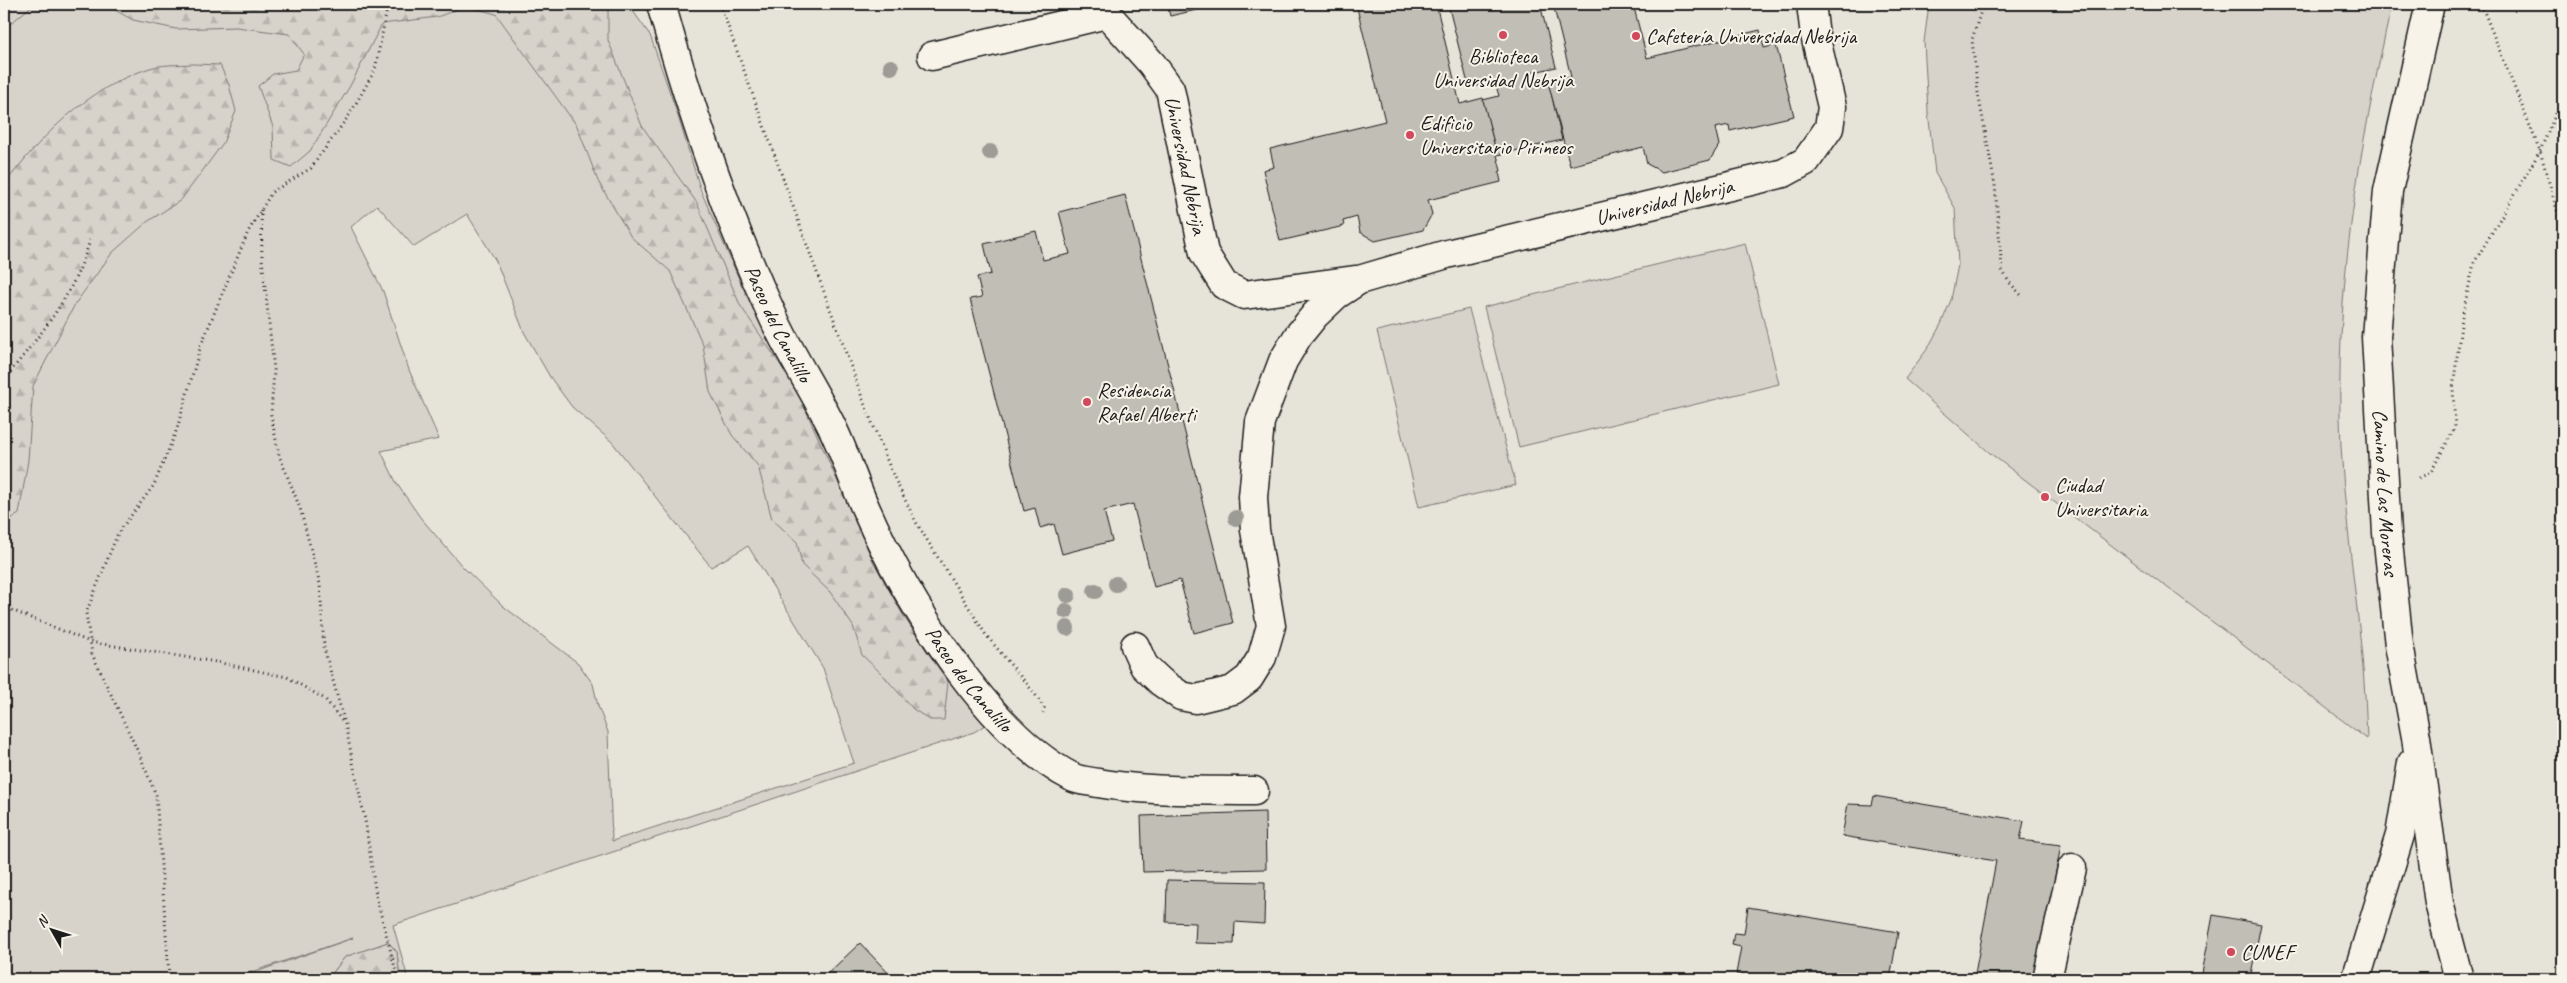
<svg xmlns="http://www.w3.org/2000/svg" width="2567" height="983" font-family="Caveat,sans-serif">
	<style>
		.built { fill: #e6e3d9 }
		.green { fill: #d7d3cb; stroke: #7a7874; fill-rule: evenodd }
		.forest { fill: url(#forest-firs); stroke: #7a7874 }
		.building { fill: #c0beb5; stroke: #1c1c1c }
		.lines { fill: none; stroke-linecap: round; stroke-linejoin: round }
		.minor-casing { stroke: #1c1c1c; stroke-width: 31 }
		.path { stroke: #1c1c1c; stroke-width: 3; stroke-dasharray: 1 4; stroke-linecap: butt }
		.minor { stroke: #f7f3e8; stroke-width: 28 }
		.tree { fill: #9d9b95 }
		.poi-dot { fill: #d1495b; stroke: #f7f3e8; stroke-width: 2 }
		.labels { text-anchor: middle; stroke-width: 4; stroke-linejoin: round; paint-order: stroke }
		.poi-label { font-size: 21px; fill: #1c1c1c; stroke: #f7f3e8; text-anchor: start }
		.street-label { font-size: 21px; fill: #1c1c1c; stroke: #f7f3e8 }
	</style>
	<defs>
		<pattern id="forest-firs" width="22" height="20" patternUnits="userSpaceOnUse" patternTransform="scale(1.25)"><rect width="22" height="20" fill="#d7d3cb"/><path d="M5 1l3.5 6h-7zM16 11l3.5 6h-7z" fill="#b8b5ae"/></pattern>
	</defs>
	<rect width="100%" height="100%" fill="#f7f3e8"/>
	<filter id="ink" filterUnits="userSpaceOnUse"><feTurbulence type="fractalNoise" baseFrequency=".02" numOctaves="2"/><feDisplacementMap in="SourceGraphic" scale="10" xChannelSelector="R" yChannelSelector="G"/><feConvolveMatrix kernelMatrix="1 2 1 2 8 2 1 2 1" color-interpolation-filters="sRGB"/></filter>
	<g filter="url(#ink)">
		<rect class="built" x="4" y="4" width="2559" height="975"/>
		<g class="green">
			<path d="M 4,4 L 628,4 L 650,35 L 677,113 L 701,191 L 742,286 L 988,723 L 974,732 L 393,925 L 408,979 L 400,979 L 397,952 L 388,942 L 345,957 L 328,979 L 236,979 L 353,938 L 231,979 L 4,979 ZM 377,205 L 414,247 L 467,214 L 496,261 L 524,332 L 550,377 L 572,407 L 612,442 L 711,567 L 748,546 L 823,668 L 854,763 L 612,841 L 608,732 L 598,706 L 593,684 L 578,663 L 503,606 L 462,566 L 420,517 L 397,484 L 381,451 L 439,439 L 409,370 L 383,291 L 351,227 Z"/>
			<path d="M 1929,4 L 2392,4 C 2358,153 2334,292 2341,446 C 2346,544 2365,641 2367,739 L 1991,454 L 1905,379 L 1928,348 L 1941,324 L 1951,300 L 1958,265 L 1955,208 L 1935,173 L 1928,111 L 1924,42 Z"/>
			<path d="M 1745,243 L 1779,384 L 1519,447 L 1484,307 Z"/>
			<path d="M 1469,309 L 1516,485 L 1419,507 L 1377,331 Z"/>
		</g>
		<g class="forest">
			<path d="M 4,4 L 34,4 L 4,29 Z"/>
			<path d="M 104,4 L 608,4 L 608,40 L 642,126 L 697,203 L 740,305 L 796,388 L 873,561 L 904,617 L 948,682 L 944,720 L 930,720 L 913,709 L 883,675 L 862,655 L 853,626 L 830,592 L 802,565 L 797,542 L 772,519 L 758,466 L 732,435 L 710,392 L 703,345 L 670,271 L 631,237 L 598,181 L 577,126 L 496,14 L 466,6 L 437,17 L 382,24 L 350,86 L 310,151 L 291,167 L 274,160 L 273,127 L 258,86 L 273,74 L 296,70 L 304,54 L 289,34 L 236,27 L 176,29 L 133,20 Z"/>
			<path d="M 193,64 L 220,65 L 229,85 L 236,111 L 223,143 L 181,200 L 147,222 L 112,253 L 75,304 L 33,386 L 28,460 L 19,514 L 4,523 L 4,185 C 41,136 87,89 147,69 C 160,64 178,65 193,64 Z"/>
			<path d="M 388,942 L 397,952 L 400,979 L 328,979 L 345,957 Z"/>
		</g>
		<g class="building">
			<path d="M 1167,4 L 1223,4 L 1170,16 Z"/>
			<path d="M 1356,4 L 1436,4 L 1460,104 L 1483,98 L 1501,171 L 1499,172 L 1501,182 L 1428,200 L 1432,214 L 1423,230 L 1375,241 L 1360,232 L 1357,217 L 1343,221 L 1344,226 L 1280,241 L 1263,170 L 1274,167 L 1270,149 L 1385,121 Z"/>
			<path d="M 1448,4 L 1540,4 L 1556,67 L 1530,73 L 1534,88 L 1549,84 L 1562,140 L 1497,155 L 1483,100 L 1499,96 L 1495,82 L 1469,88 Z"/>
			<path d="M 1553,4 L 1633,4 L 1647,58 L 1760,30 L 1764,48 L 1776,45 L 1794,116 L 1730,131 L 1729,125 L 1715,128 L 1719,145 L 1710,160 L 1662,172 L 1647,164 L 1643,147 L 1570,166 L 1548,82 L 1571,77 Z"/>
			<path d="M 1125,195 L 1233,623 L 1194,633 L 1180,580 L 1154,587 L 1133,504 L 1104,511 L 1112,541 L 1062,554 L 1054,524 L 1040,528 L 1035,508 L 1024,511 L 970,299 L 982,297 L 977,277 L 991,274 L 984,244 L 1036,231 L 1043,260 L 1070,254 L 1059,212 Z"/>
			<path d="M 1874,796 L 2024,821 L 2020,840 L 2061,845 L 2036,979 L 1974,979 L 1996,861 L 1842,836 L 1848,804 L 1872,805 Z"/>
			<path d="M 1265,812 L 1266,869 L 1143,872 L 1141,816 Z"/>
			<path d="M 1167,880 L 1265,882 L 1264,924 L 1235,922 L 1234,944 L 1195,943 L 1196,923 L 1166,922 Z"/>
			<path d="M 1748,907 L 1898,932 L 1890,979 L 1771,979 L 1736,974 L 1741,947 L 1732,945 L 1734,933 L 1744,934 Z"/>
			<path d="M 2213,915 L 2261,924 L 2250,979 L 2201,979 Z"/>
			<path d="M 860,943 L 894,979 L 822,979 Z"/>
		</g>
		<g class="lines">
			<g class="minor-casing">
				<g id="minor">
					<path id="s1" d="M 661,4 C 691,112 728,221 776,323 C 793,359 815,392 832,427 C 845,453 853,481 865,507 C 903,594 986,733 1072,777 C 1079,781 1089,781 1098,783 C 1149,792 1202,790 1254,791"/>
					<path id="s2" d="M 2430,4 L 2388,191 L 2376,337 L 2387,533 L 2399,645 L 2416,737 L 2439,903 L 2459,979"/>
					<path id="s3" d="M 932,56 L 1107,14 L 1152,64 L 1170,89 L 1204,253 L 1224,285 L 1244,295 L 1355,280"/>
					<path id="s4" d="M 1135,646 L 1144,666 L 1161,682 L 1181,696 L 1196,699 L 1233,690 L 1249,678 L 1262,657 L 1271,626 L 1255,530 L 1253,497 L 1260,422 L 1283,361 L 1298,336 L 1315,315 L 1336,295 L 1359,280 L 1447,254 L 1784,173 L 1806,161 L 1829,128 L 1832,107 L 1815,35 L 1811,4"/>
					<path d="M 2047,979 L 2072,868"/>
					<path d="M 2356,979 L 2400,835 L 2412,763"/>
				</g>
			</g>
			<g class="path">
				<path d="M 720,4 L 863,400 L 893,475 L 916,522 L 986,635 L 1035,694 L 1044,708 L 1043,713"/>
				<path d="M 1983,4 L 1972,40 L 1978,93 L 1995,185 L 2002,270 L 2009,282 L 2023,297"/>
				<path d="M 2481,4 L 2540,151 L 2563,231"/>
				<path d="M 261,210 L 262,258 L 274,370 L 271,415 L 279,455 L 300,508 L 320,584 L 324,648 L 345,724 L 365,820 L 376,896 L 398,979"/>
				<path d="M 4,380 C 41,333 73,298 90,240"/>
				<path d="M 2419,478 L 2431,472 L 2455,427 L 2453,389 L 2462,317 L 2474,263 L 2540,151 L 2563,97"/>
				<path d="M 4,604 L 9,609 L 90,642 L 216,662 L 287,677 L 325,699 L 343,722"/>
				<path d="M 169,975 L 156,795 L 140,756 L 92,654 L 86,613 L 118,533 L 154,485 L 177,429 L 201,345 L 248,232 L 272,192 L 311,168 L 350,114 L 375,70 L 388,4"/>
				<path d="M 157,979 L 169,975 L 170,979"/>
			</g>
			<use href="#minor" class="minor"/>
		</g>
		<g class="tree">
			<circle cx="891" cy="67" r="8"/>
			<circle cx="990" cy="152" r="8"/>
			<circle cx="1236" cy="518" r="8"/>
			<circle cx="1116" cy="584" r="8"/>
			<circle cx="1095" cy="591" r="8"/>
			<circle cx="1068" cy="595" r="8"/>
			<circle cx="1066" cy="611" r="8"/>
			<circle cx="1067" cy="628" r="8"/>
		</g>
	</g>
	<g class="poi-dot">
		<circle cx="1503" cy="35" r="5"/>
		<circle cx="1636" cy="36" r="5"/>
		<circle cx="1410" cy="135" r="5"/>
		<circle cx="1087" cy="402" r="5"/>
		<circle cx="2045" cy="497" r="5"/>
		<circle cx="2231" cy="952" r="5"/>
	</g>
	<g class="labels">
		<g class="poi-label">
			<text x="1646" y="43">Cafetería Universidad Nebrija</text>
			<text x="1503" y="63" text-anchor="middle">Biblioteca<tspan x="1503" dy="24">Universidad Nebrija</tspan></text>
			<text x="1420" y="130">Edificio<tspan x="1420" dy="24">Universitario Pirineos</tspan></text>
			<text x="1097" y="397">Residencia<tspan x="1097" dy="24">Rafael Alberti</tspan></text>
			<text x="2055" y="492">Ciudad<tspan x="2055" dy="24">Universitaria</tspan></text>
			<text x="2241" y="959">CUNEF</text>
		</g>
		<g class="street-label">
			<text dy="7" stroke="none"><textPath href="#s3" startOffset="356">Universidad Nebrija</textPath></text>
			<text dy="7" stroke="none"><textPath href="#s4" startOffset="899">Universidad Nebrija</textPath></text>
			<text dy="7" stroke="none"><textPath href="#s1" startOffset="341">Paseo del Canalillo</textPath></text>
			<text dy="7" stroke="none"><textPath href="#s2" startOffset="494">Camino de Las Moreras</textPath></text>
			<text dy="7" stroke="none"><textPath href="#s1" startOffset="746">Paseo del Canalillo</textPath></text>
		</g>
	</g>
	<rect width="2567" height="983" fill="none" stroke="#f7f3e8" stroke-width="20"/>
	<rect x="10" y="10" width="2547" height="963" fill="none" stroke="#1c1c1c" stroke-width="2" filter="url(#ink)"/>
	<g transform="translate(52 930) rotate(309)" stroke="#f7f3e8" stroke-width="4" paint-order="stroke">
	<path d="M0-4L9 19L0 12L-9 19Z" fill="#1c1c1c"/>
	<text y="-8" font-size="14" font-weight="bold" text-anchor="middle" fill="#1c1c1c">N</text>
	</g>
</svg>
